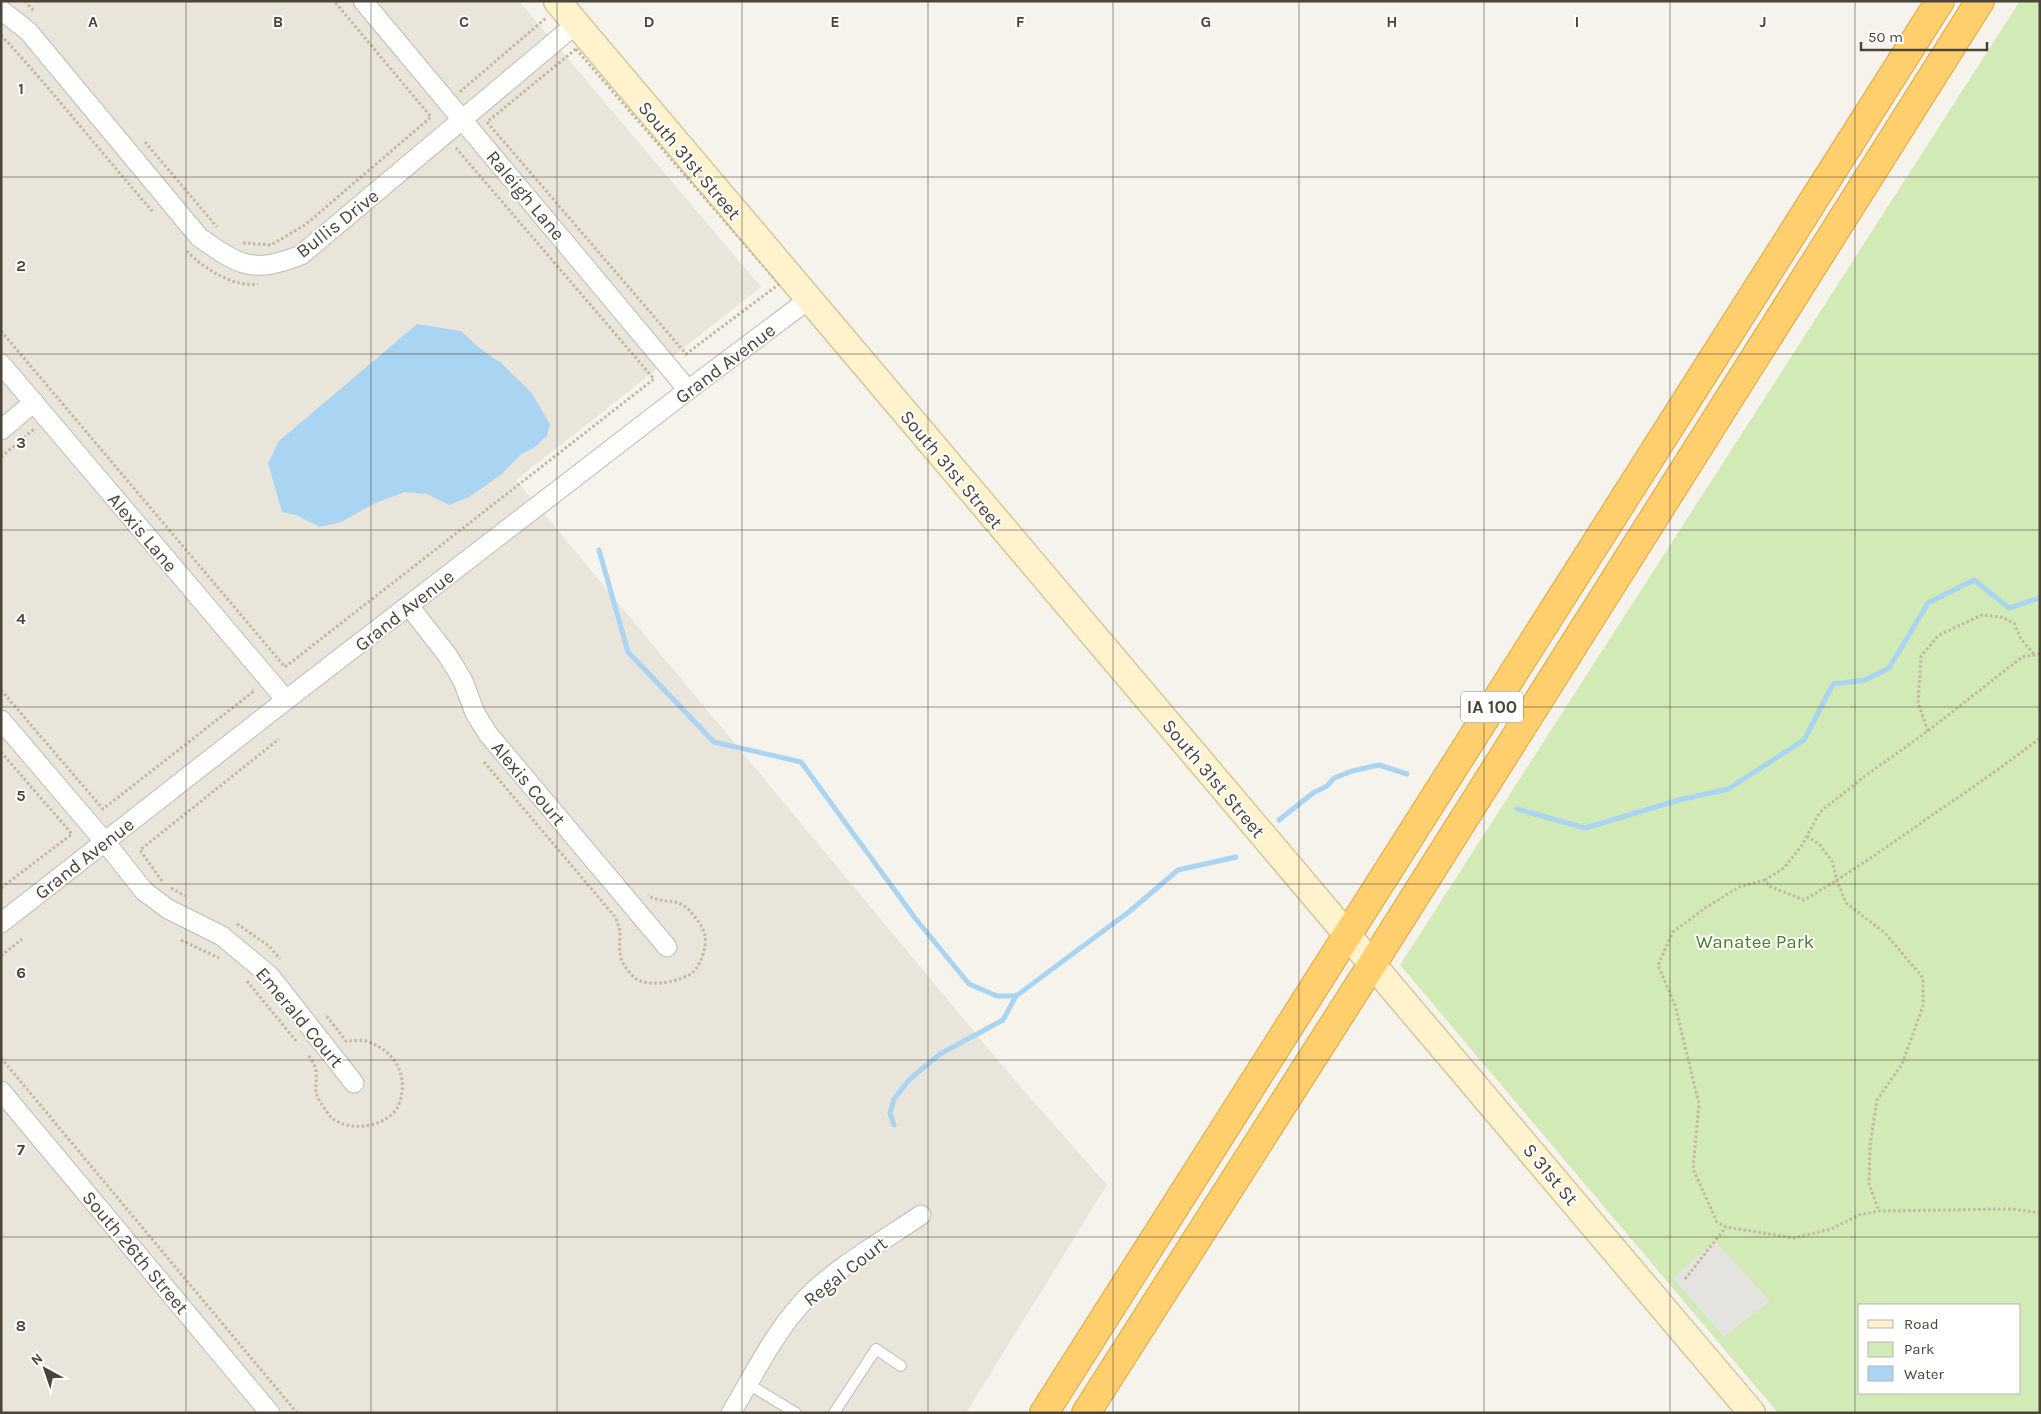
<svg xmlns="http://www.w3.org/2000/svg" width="2041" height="1414" font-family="Karla,sans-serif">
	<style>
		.residential { fill: #eae5da }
		.green { fill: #d2eab5; fill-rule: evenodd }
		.parking { fill: #e5e3e0 }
		.water { fill: #a9d4f2 }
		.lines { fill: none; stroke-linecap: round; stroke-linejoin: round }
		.stream { stroke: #a9d4f2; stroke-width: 5 }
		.lane-casing { stroke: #c2bbae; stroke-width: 12 }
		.street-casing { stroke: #c2bbae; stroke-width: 21 }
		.secondary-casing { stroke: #d6c79b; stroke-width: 29 }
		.highway-casing { stroke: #e0a43c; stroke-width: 30 }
		.path { stroke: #c4b79f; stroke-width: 3; stroke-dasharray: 2.5 2.5; stroke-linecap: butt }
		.lane { stroke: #fff; stroke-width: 10 }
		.street { stroke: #fff; stroke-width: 19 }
		.secondary { stroke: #fff3cd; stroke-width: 26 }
		.highway { stroke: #ffcf6e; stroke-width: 28 }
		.grid { fill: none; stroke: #4b4439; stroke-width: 1; stroke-opacity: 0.55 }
		.labels { text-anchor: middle; stroke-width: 4; stroke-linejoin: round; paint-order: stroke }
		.shield { fill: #fff; stroke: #817c74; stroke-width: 1 }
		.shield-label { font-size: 18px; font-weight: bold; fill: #4b4439 }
		.street-label { font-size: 19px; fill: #4b4439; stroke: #fff }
		.park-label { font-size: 19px; fill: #4a7f2a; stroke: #fff }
		.grid-label { font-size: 16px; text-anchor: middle; font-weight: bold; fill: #4b4439; stroke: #fff; stroke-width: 4; stroke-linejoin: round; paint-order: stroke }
	</style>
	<rect width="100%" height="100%" fill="#f6f3ec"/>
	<path class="residential" d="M 1,1 L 519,1 L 761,287 L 516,480 L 1011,1076 L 1107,1185 L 966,1413 L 1,1413 Z"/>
	<path class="green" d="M 2020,1 L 2040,1 L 2040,1413 L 1778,1413 L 1400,965 ZM 1860,1305 L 2020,1305 L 2020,1393 L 1860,1393 Z"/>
	<path class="parking" d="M 1715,1241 L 1770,1301 L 1724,1337 L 1673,1278 Z"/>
	<path class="water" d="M 417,324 L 461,331 L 477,346 L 501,363 L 531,392 L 550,424 L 547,436 L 535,447 L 520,455 L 502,474 L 469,497 L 449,505 L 427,494 L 405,492 L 375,503 L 341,522 L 320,527 L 296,515 L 282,512 L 268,463 L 279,441 Z"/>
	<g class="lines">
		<g class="stream">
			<path d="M 599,550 L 628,652 L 714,742 L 801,762 L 915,918 L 969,984 L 997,996 L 1016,996"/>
			<path d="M 1517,809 L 1585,828 L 1679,800 L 1728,789 L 1804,740 L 1833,684 L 1865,680 L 1889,668 L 1928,603 L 1974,580 L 2009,608 L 2040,598"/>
			<path d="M 1279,820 L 1313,793 L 1327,786 L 1334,778 L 1352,771 L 1379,765 L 1407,774"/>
			<path d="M 894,1125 L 890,1113 L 894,1099 L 910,1079 L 940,1054 L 1003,1020 L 1016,996 L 1130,911 L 1178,870 L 1236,857"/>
		</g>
		<g class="lane-casing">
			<g id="lane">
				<path d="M 748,1384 L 796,1413"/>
				<path d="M 834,1413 L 876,1349 L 901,1366"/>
			</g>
		</g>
		<g class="street-casing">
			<g id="street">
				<path d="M 363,1 L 688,390"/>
				<path d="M 1,10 L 28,31 L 199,237 C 240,266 252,274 301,255 L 576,24"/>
				<path d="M 1,364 L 286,700"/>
				<path d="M 1,430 L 34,402"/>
				<path d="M 409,606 L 448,656 L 463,681 L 475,713 L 488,734 L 667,947"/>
				<path d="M 1,720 L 105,842 L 144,891 L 168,909 L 222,936 L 270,976 L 354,1083"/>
				<path d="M 1,923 L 286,700 L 688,390 L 808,300"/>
				<path d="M 1,1091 L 270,1413"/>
				<path d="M 731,1413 C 753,1376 773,1335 801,1304 C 830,1271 884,1240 921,1215"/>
			</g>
		</g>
		<g class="secondary-casing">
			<path id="secondary" d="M 557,1 L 1752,1413"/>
		</g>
		<g class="highway-casing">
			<g id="highway">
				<path d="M 1044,1413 L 1940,1"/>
				<path d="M 1086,1413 L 1373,963 L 1980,1"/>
			</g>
		</g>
		<g class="path">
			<path d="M 25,1 L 34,11"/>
			<path d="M 1,35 C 54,92 102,154 154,213"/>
			<path d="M 576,49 L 779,284 L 686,354 L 487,122 Z"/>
			<path d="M 460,90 L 461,91 L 546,18"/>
			<path d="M 145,142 L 217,227"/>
			<path d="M 243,243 L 271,245 L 305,225 L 431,117 L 334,1"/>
			<path d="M 187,251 C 202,268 235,288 258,284"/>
			<path d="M 1,331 L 285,667 L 654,379 L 456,148"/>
			<path d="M 1,457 L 33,430 L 35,433"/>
			<path d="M 2040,654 L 2022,657 L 1928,731 L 1865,776 L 1820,812 L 1802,845 L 1784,868 L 1765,880 L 1769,886 L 1804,900 C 1847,875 1887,847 1928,818 C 1966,792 2004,766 2040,738"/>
			<path d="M 1,690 L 103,809 L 254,691 L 253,689"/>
			<path d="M 1928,731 L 1918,703 L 1921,656 L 1939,635 L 1982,615 L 2001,617 L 2014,623 L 2021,639 L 2034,654"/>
			<path d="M 1,752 L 72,834 L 1,888"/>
			<path d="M 484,762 L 616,918 C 617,923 620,928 620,933 C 620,943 618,953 623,963 C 625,967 631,975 635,978 C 647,988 682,982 693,972 C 701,965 707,946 705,936 C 704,927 695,917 689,910 C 675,896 661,905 648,895"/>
			<path d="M 1807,836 L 1820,845 L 1832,861 L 1837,881 L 1846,903 L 1885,933 L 1923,978 L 1923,1006 L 1902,1064 L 1877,1100 L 1870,1145 L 1869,1184 L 1879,1211"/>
			<path d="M 1765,880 L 1739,887 L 1705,908 L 1673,932 L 1658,965 L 1675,1005 L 1699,1104 L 1693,1169 L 1717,1222 L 1726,1227 L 1794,1238 L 1831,1229 L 1859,1215 L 1879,1211 L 2012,1209 L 2040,1213"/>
			<path d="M 162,881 L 140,850 L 279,739"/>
			<path d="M 171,888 L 185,896"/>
			<path d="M 237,924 L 269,946 L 280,959"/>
			<path d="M 181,940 L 219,958"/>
			<path d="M 1,956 L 22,939"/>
			<path d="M 247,981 L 297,1042"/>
			<path d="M 309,1056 C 311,1060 315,1065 316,1070 C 318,1091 310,1088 325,1109 C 327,1112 329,1116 332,1118 C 350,1133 390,1127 399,1104 C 409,1077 396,1052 369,1042 C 363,1039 353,1041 346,1041 L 325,1014"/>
			<path d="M 1,1058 L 297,1413"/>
			<path d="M 1685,1279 L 1726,1227"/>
		</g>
		<use href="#lane" class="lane"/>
		<use href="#street" class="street"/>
		<use href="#secondary" class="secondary"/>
		<use href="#highway" class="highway"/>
	</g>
	<path class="grid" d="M 186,1 L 186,1413M 371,1 L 371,1413M 557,1 L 557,1413M 742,1 L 742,1413M 928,1 L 928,1413M 1113,1 L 1113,1413M 1299,1 L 1299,1413M 1484,1 L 1484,1413M 1670,1 L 1670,1413M 1855,1 L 1855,1413M 1,177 L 2040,177M 1,354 L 2040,354M 1,530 L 2040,530M 1,707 L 2040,707M 1,884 L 2040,884M 1,1060 L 2040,1060M 1,1237 L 2040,1237"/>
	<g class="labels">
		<rect class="shield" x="1461" y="691.5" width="62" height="31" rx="4"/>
		<g class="shield-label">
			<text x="1492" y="713">IA 100</text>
		</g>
		<g class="street-label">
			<text transform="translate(690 160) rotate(50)" y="7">South 31st Street</text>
			<text transform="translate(526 195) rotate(50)" y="7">Raleigh Lane</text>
			<text transform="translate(337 223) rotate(-38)" y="7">Bullis Drive</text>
			<text transform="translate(725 363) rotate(-37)" y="7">Grand Avenue</text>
			<text transform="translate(952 469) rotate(50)" y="7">South 31st Street</text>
			<text transform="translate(143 532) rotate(50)" y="7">Alexis Lane</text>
			<text transform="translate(404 610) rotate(-38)" y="7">Grand Avenue</text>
			<text transform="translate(1214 778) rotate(50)" y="7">South 31st Street</text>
			<text transform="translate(529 783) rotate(50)" y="7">Alexis Court</text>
			<text transform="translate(84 858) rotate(-38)" y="7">Grand Avenue</text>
			<text transform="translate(300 1017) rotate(50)" y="7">Emerald Court</text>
			<text transform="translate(1551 1174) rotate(50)" y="7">S 31st St</text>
			<text transform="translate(136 1252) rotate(50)" y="7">South 26th Street</text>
			<text transform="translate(845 1271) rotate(-38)" y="7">Regal Court</text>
		</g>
		<g class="park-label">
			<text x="1755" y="948">Wanatee Park</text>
		</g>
	</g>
	<g class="grid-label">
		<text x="93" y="27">A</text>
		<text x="278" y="27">B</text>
		<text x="464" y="27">C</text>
		<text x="649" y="27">D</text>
		<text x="835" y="27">E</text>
		<text x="1020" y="27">F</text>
		<text x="1206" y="27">G</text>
		<text x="1392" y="27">H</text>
		<text x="1577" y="27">I</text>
		<text x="1763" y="27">J</text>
		<text x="21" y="94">1</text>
		<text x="21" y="271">2</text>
		<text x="21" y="448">3</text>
		<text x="21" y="624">4</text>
		<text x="21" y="801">5</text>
		<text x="21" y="978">6</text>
		<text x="21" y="1155">7</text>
		<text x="21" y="1331">8</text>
	</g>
	<rect width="2041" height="1414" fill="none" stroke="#4b4439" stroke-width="5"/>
	<rect x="1858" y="1304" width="162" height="90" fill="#ffffff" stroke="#b7b4b0"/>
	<rect x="1868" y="1320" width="25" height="8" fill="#fff3cd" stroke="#b7b4b0"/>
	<text x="1904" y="1329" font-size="15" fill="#4b4439">Road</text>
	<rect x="1868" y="1342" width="25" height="15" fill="#d2eab5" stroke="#b7b4b0"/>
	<text x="1904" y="1354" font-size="15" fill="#4b4439">Park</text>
	<rect x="1868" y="1366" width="25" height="15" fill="#a9d4f2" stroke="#b7b4b0"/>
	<text x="1904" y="1379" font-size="15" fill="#4b4439">Water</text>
	<g transform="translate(45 1369) rotate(320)" stroke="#ffffff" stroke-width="4" paint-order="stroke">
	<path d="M0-4L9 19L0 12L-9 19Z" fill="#4b4439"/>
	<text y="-8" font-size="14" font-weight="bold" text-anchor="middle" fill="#4b4439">N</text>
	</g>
	<path d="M1861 42v8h126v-8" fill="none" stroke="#4b4439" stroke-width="2.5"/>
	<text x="1868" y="42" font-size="15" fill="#4b4439" stroke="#ffffff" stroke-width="4" paint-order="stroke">50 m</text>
</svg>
